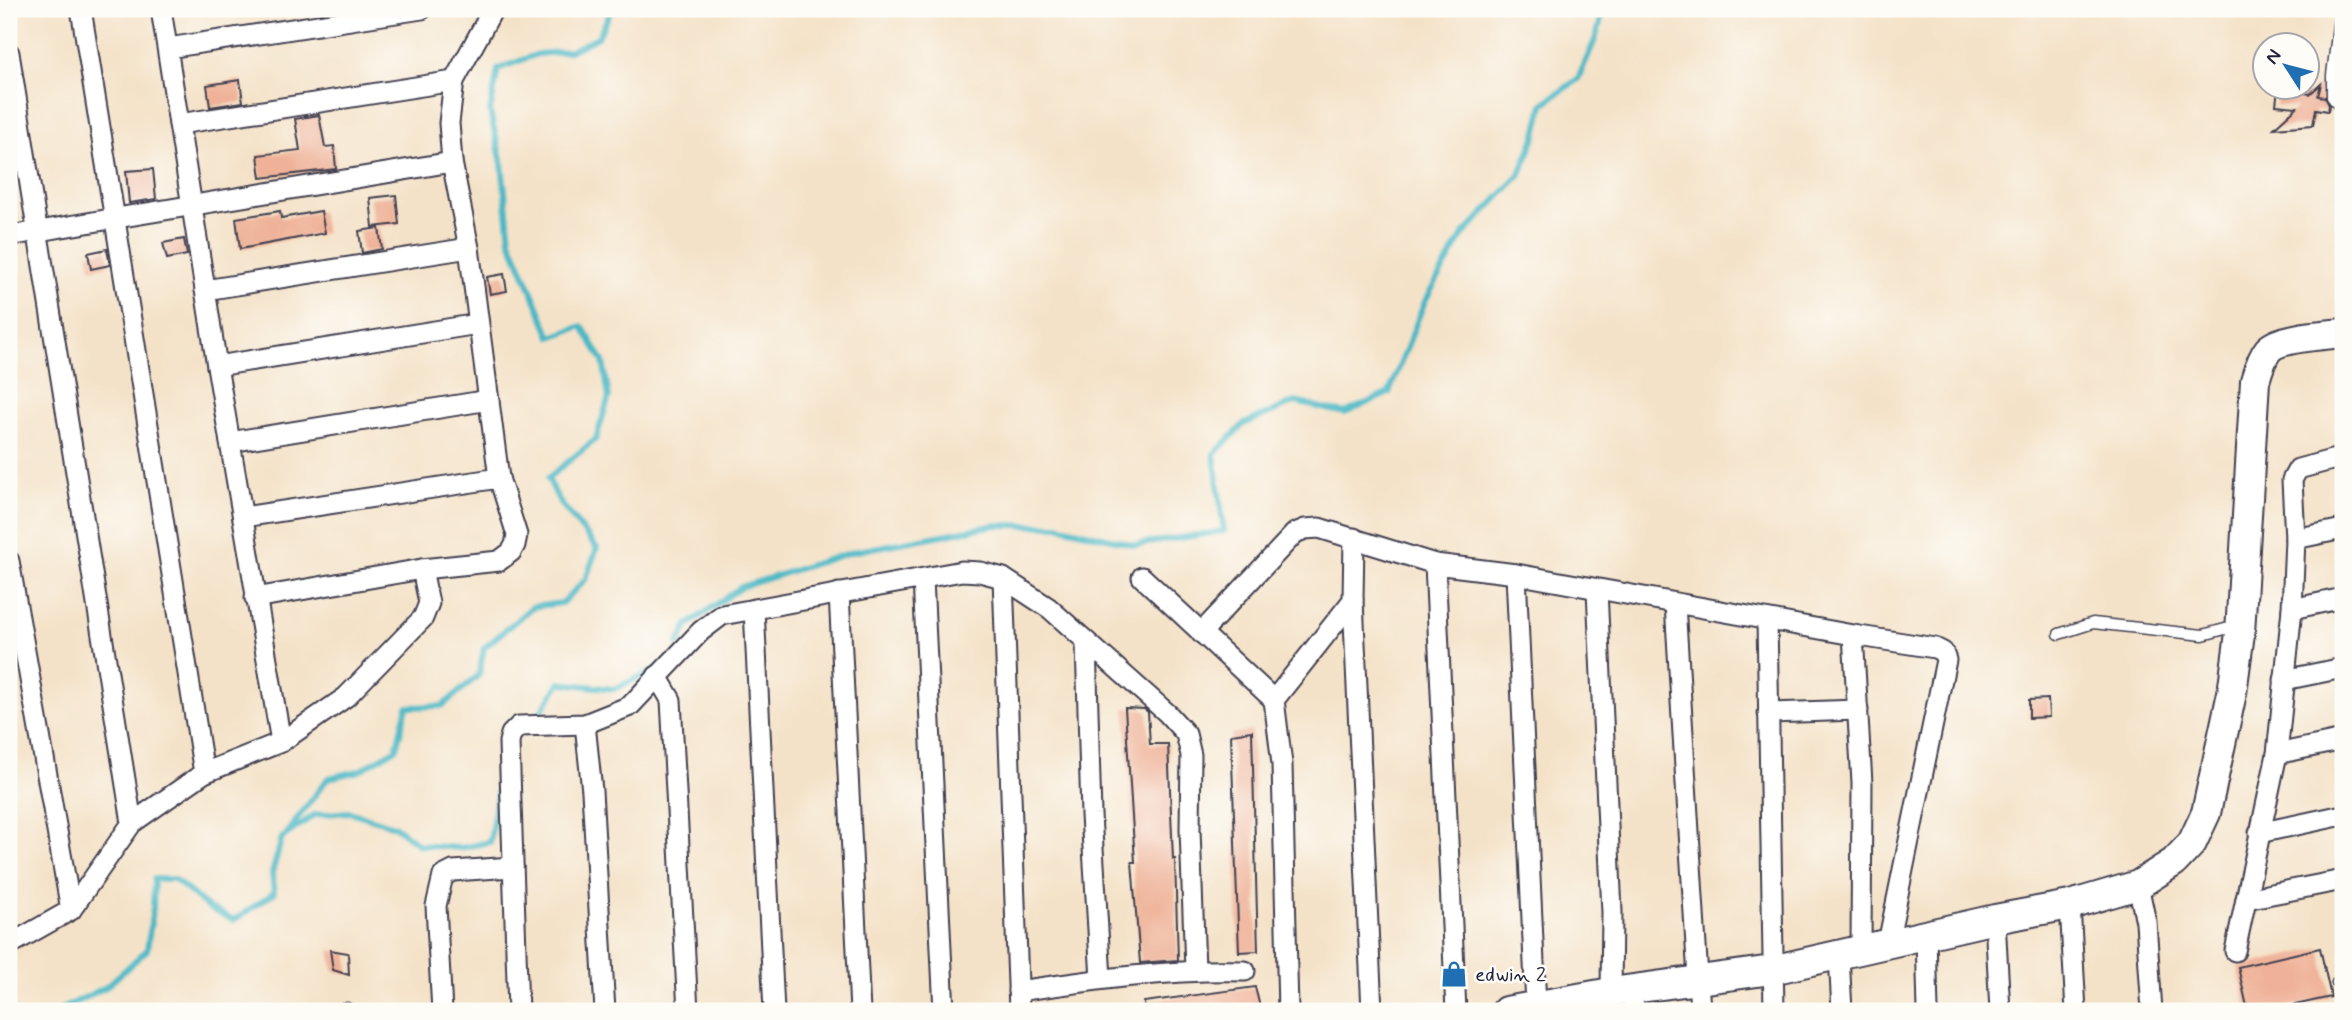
<svg xmlns="http://www.w3.org/2000/svg" width="2352" height="1020" font-family="Mynerve,sans-serif">
	<style>
		.lines { fill: none; stroke-linecap: round; stroke-linejoin: round }
		.stream { stroke: #4bb8c5; stroke-width: 6 }
		.building { fill: #efb298 }
		.lane-casing { stroke: #423f50; stroke-width: 13 }
		.street-casing { stroke: #423f50; stroke-width: 23 }
		.secondary-casing { stroke: #423f50; stroke-width: 32 }
		.lane { stroke: #fff; stroke-width: 10 }
		.street { stroke: #fff; stroke-width: 19 }
		.secondary { stroke: #fff; stroke-width: 28 }
		.labels { text-anchor: middle; stroke-width: 5; stroke-linejoin: round; paint-order: stroke }
		.poi-label { font-size: 21px; fill: #22223b; stroke: #fdfcf7; text-anchor: start }
	</style>
	<rect width="100%" height="100%" fill="#fdfcf7"/>
	<filter id="ink" filterUnits="userSpaceOnUse"><feTurbulence type="fractalNoise" baseFrequency=".0143" numOctaves="2"/><feDisplacementMap in="SourceGraphic" scale="14" xChannelSelector="R" yChannelSelector="G"/><feConvolveMatrix kernelMatrix="1 2 1 2 8 2 1 2 1" color-interpolation-filters="sRGB"/></filter>
	<filter id="wash" filterUnits="userSpaceOnUse"><feTurbulence type="fractalNoise" baseFrequency=".00686" numOctaves="4" result="noise"/><feDisplacementMap in="SourceGraphic" scale="28" xChannelSelector="R" yChannelSelector="G"/><feGaussianBlur stdDeviation="1.57" result="paint"/><feColorMatrix in="noise" values="0 0 0 0 0 0 0 0 0 0 0 0 0 0 0 0 0 1.4 0 .05"/><feComposite in="paint" operator="in"/></filter>
	<g filter="url(#wash)">
		<rect width="100%" height="100%" fill="#f4e2c8"/>
		<g class="lines">
			<g class="stream">
				<path d="M 678,644 L 688,625 L 741,587 L 852,552 L 996,525 L 1058,526 L 1135,545 L 1224,531 L 1214,454 L 1244,424 L 1295,402 L 1345,413 L 1389,393 L 1425,301 L 1463,235 L 1519,176 L 1536,135 L 1543,104 L 1578,79 L 1595,40 L 1604,9"/>
				<path d="M 526,718 L 540,713 L 560,683 L 614,689 L 655,670"/>
				<path d="M 288,831 L 328,778 L 359,771 L 396,749 L 407,707 L 442,706 L 479,675 L 484,648 L 532,607 L 562,603 L 586,579 L 597,548 L 559,501 L 548,478 L 596,439 L 609,397 L 603,361 L 582,326 L 551,337 L 510,240 L 502,163 L 490,112 L 498,69 L 538,54 L 570,51 L 598,37 L 612,9"/>
				<path d="M 58,1011 L 106,987 L 147,950 L 153,908 L 154,879 L 174,879 L 209,908 L 234,920 L 274,893 L 272,873 L 282,838 L 314,815 L 350,812 L 394,826 L 419,845 L 460,848 L 490,842 L 501,768"/>
			</g>
		</g>
		<g id="blocks">
			<g class="building">
				<path d="M 240,80 L 243,102 L 210,107 L 207,85 Z"/>
				<path d="M 2321,84 L 2318,96 L 2325,97 L 2329,105 L 2328,111 L 2316,109 L 2313,125 L 2274,128 L 2297,107 L 2276,105 L 2278,88 L 2310,94 Z"/>
				<path d="M 319,115 L 325,147 L 334,146 L 336,169 L 261,178 L 258,155 L 300,150 L 295,119 Z"/>
				<path d="M 153,169 L 156,199 L 129,203 L 126,171 Z"/>
				<path d="M 396,195 L 399,224 L 373,227 L 370,198 Z"/>
				<path d="M 280,211 L 281,218 L 321,211 L 325,233 L 240,249 L 236,218 Z"/>
				<path d="M 379,228 L 382,249 L 362,253 L 359,231 Z"/>
				<path d="M 184,239 L 187,255 L 167,259 L 163,243 Z"/>
				<path d="M 107,249 L 110,265 L 91,269 L 88,253 Z"/>
				<path d="M 504,274 L 507,291 L 490,294 L 487,277 Z"/>
				<path d="M 2048,699 L 2049,717 L 2029,718 L 2029,700 Z"/>
				<path d="M 1125,708 L 1144,709 L 1148,712 L 1150,744 L 1168,744 L 1173,859 L 1175,859 L 1178,960 L 1140,963 L 1132,862 L 1135,862 Z"/>
				<path d="M 1252,731 L 1258,951 L 1239,952 L 1231,734 Z"/>
				<path d="M 2320,948 L 2331,997 L 2268,1011 L 2248,1011 L 2238,967 Z"/>
				<path d="M 330,950 L 348,953 L 349,975 L 333,970 Z"/>
				<path d="M 1255,987 L 1260,1007 L 1210,1011 L 1145,1011 L 1144,1002 Z"/>
			</g>
		</g>
	</g>
	<g filter="url(#ink)">
		<use href="#blocks" fill-opacity="0" stroke="#423f50" stroke-width="2"/>
		<g class="lines">
			<g class="lane-casing">
				<g id="lane">
					<path d="M 2340,9 L 2332,75 L 2332,97 L 2343,111"/>
					<path d="M 2059,634 L 2093,623 L 2203,635 L 2236,626"/>
					<path d="M 2337,983 L 2343,982"/>
					<path d="M 334,1011 L 347,1008"/>
				</g>
			</g>
			<g class="street-casing">
				<g id="street">
					<path d="M 81,9 L 204,773"/>
					<path d="M 161,9 L 217,366 L 281,742"/>
					<path d="M 168,48 L 422,9"/>
					<path d="M 9,53 L 132,823"/>
					<path d="M 179,124 L 454,81"/>
					<path d="M 9,236 L 452,162"/>
					<path d="M 205,290 L 469,248"/>
					<path d="M 217,366 L 478,324"/>
					<path d="M 230,442 L 489,400"/>
					<path d="M 243,517 L 499,478"/>
					<path d="M 2295,539 L 2343,529"/>
					<path d="M 9,561 L 71,910"/>
					<path d="M 1435,564 L 1456,1011"/>
					<path d="M 1516,574 L 1536,1006"/>
					<path d="M 1142,577 L 1274,700"/>
					<path d="M 1003,578 L 1019,1011"/>
					<path d="M 923,579 L 944,1011"/>
					<path d="M 1597,590 L 1612,912 L 1611,992"/>
					<path d="M 839,593 L 860,1011"/>
					<path d="M 255,598 L 422,569 L 499,561 L 511,552 L 515,545 L 517,535 L 499,478 L 469,248 L 452,162 L 449,123 L 454,81 L 493,9"/>
					<path d="M 1353,600 L 1372,1011"/>
					<path d="M 1675,604 L 1700,1011"/>
					<path d="M 754,609 L 774,1011"/>
					<path d="M 2292,609 L 2343,598"/>
					<path d="M 1767,620 L 1774,1011"/>
					<path d="M 1201,633 L 1295,533 L 1305,529 L 1319,528 L 1435,564 L 1516,574 L 1853,635"/>
					<path d="M 1086,642 L 1091,815 L 1101,979"/>
					<path d="M 657,676 L 671,700 L 688,1011"/>
					<path d="M 2284,680 L 2343,668"/>
					<path d="M 1768,713 L 1858,710"/>
					<path d="M 585,724 L 592,791 L 605,1011"/>
					<path d="M 2277,754 L 2343,740"/>
					<path d="M 2259,833 L 2343,815"/>
					<path d="M 2138,885 L 2146,922 L 2152,1011"/>
					<path d="M 2246,899 L 2343,880"/>
					<path d="M 2070,905 L 2076,1011"/>
					<path d="M 1995,919 L 2000,1011"/>
					<path d="M 1926,935 L 1928,1011"/>
					<path d="M 9,945 L 71,910 L 132,823 L 204,773 L 281,742 L 346,697 L 423,618 L 429,603 L 422,569"/>
					<path d="M 1861,948 L 1862,783 L 1853,635 L 1935,648 L 1943,652 L 1946,660 L 1888,943"/>
					<path d="M 2235,951 L 2277,754 L 2292,609 L 2295,539 L 2292,480 L 2298,469 L 2343,457"/>
					<path d="M 1839,955 L 1842,1011"/>
					<path d="M 1632,990 L 1634,1011"/>
					<path d="M 1018,991 C 1094,980 1169,969 1245,971"/>
					<path d="M 442,1011 L 436,906 L 443,876 L 453,871 L 513,867"/>
					<path d="M 518,1011 L 509,742 L 511,734 L 519,726 L 585,724 L 630,706 L 701,631 L 722,615 L 962,571 L 980,572 L 1003,578 L 1049,608 L 1167,713 L 1186,734 L 1191,755 L 1190,829 L 1195,970"/>
					<path d="M 1288,1011 L 1282,764 L 1274,700 L 1353,600 L 1354,538"/>
				</g>
			</g>
			<g class="secondary-casing">
				<path id="secondary" d="M 1506,1011 L 1611,992 L 1772,970 L 1995,919 L 2070,905 L 2138,885 L 2174,862 L 2192,843 L 2206,813 L 2232,693 L 2240,633 L 2255,381 C 2258,371 2261,359 2268,350 C 2279,337 2326,335 2343,333"/>
			</g>
			<use href="#lane" class="lane"/>
			<use href="#street" class="street"/>
			<use href="#secondary" class="secondary"/>
		</g>
	</g>
	<defs>
		<g id="shop-bare" transform="scale(2.1)"><path d="M-5-2.5h2.3a2.7 3.5 0 0 1 5.4 0H5L5.5 6h-11ZM-1.5-2.5h3a1.5 2.3 0 0 0-3 0Z" fill="#1f6fb2" stroke="#fdfcf7" stroke-width="2.5" paint-order="stroke"/></g>
	</defs>
	<g fill-rule="evenodd">
		<use href="#shop-bare" x="1454" y="974"/>
	</g>
	<g class="labels">
		<g class="poi-label">
			<text x="1475" y="981">edwin 2</text>
		</g>
	</g>
	<rect width="2352" height="1020" fill="none" stroke="#fdfcf7" stroke-width="35"/>
	<g transform="translate(2286 66) rotate(306)"><circle r="33" fill="#fdfcf7" stroke="#a5a5ac" stroke-width="2"/>
	<path d="M0-5L12 26L0 18L-12 26Z" fill="#1f6fb2"/>
	<text y="-10" font-size="19" font-weight="bold" text-anchor="middle" fill="#22223b">N</text>
	</g>
</svg>
